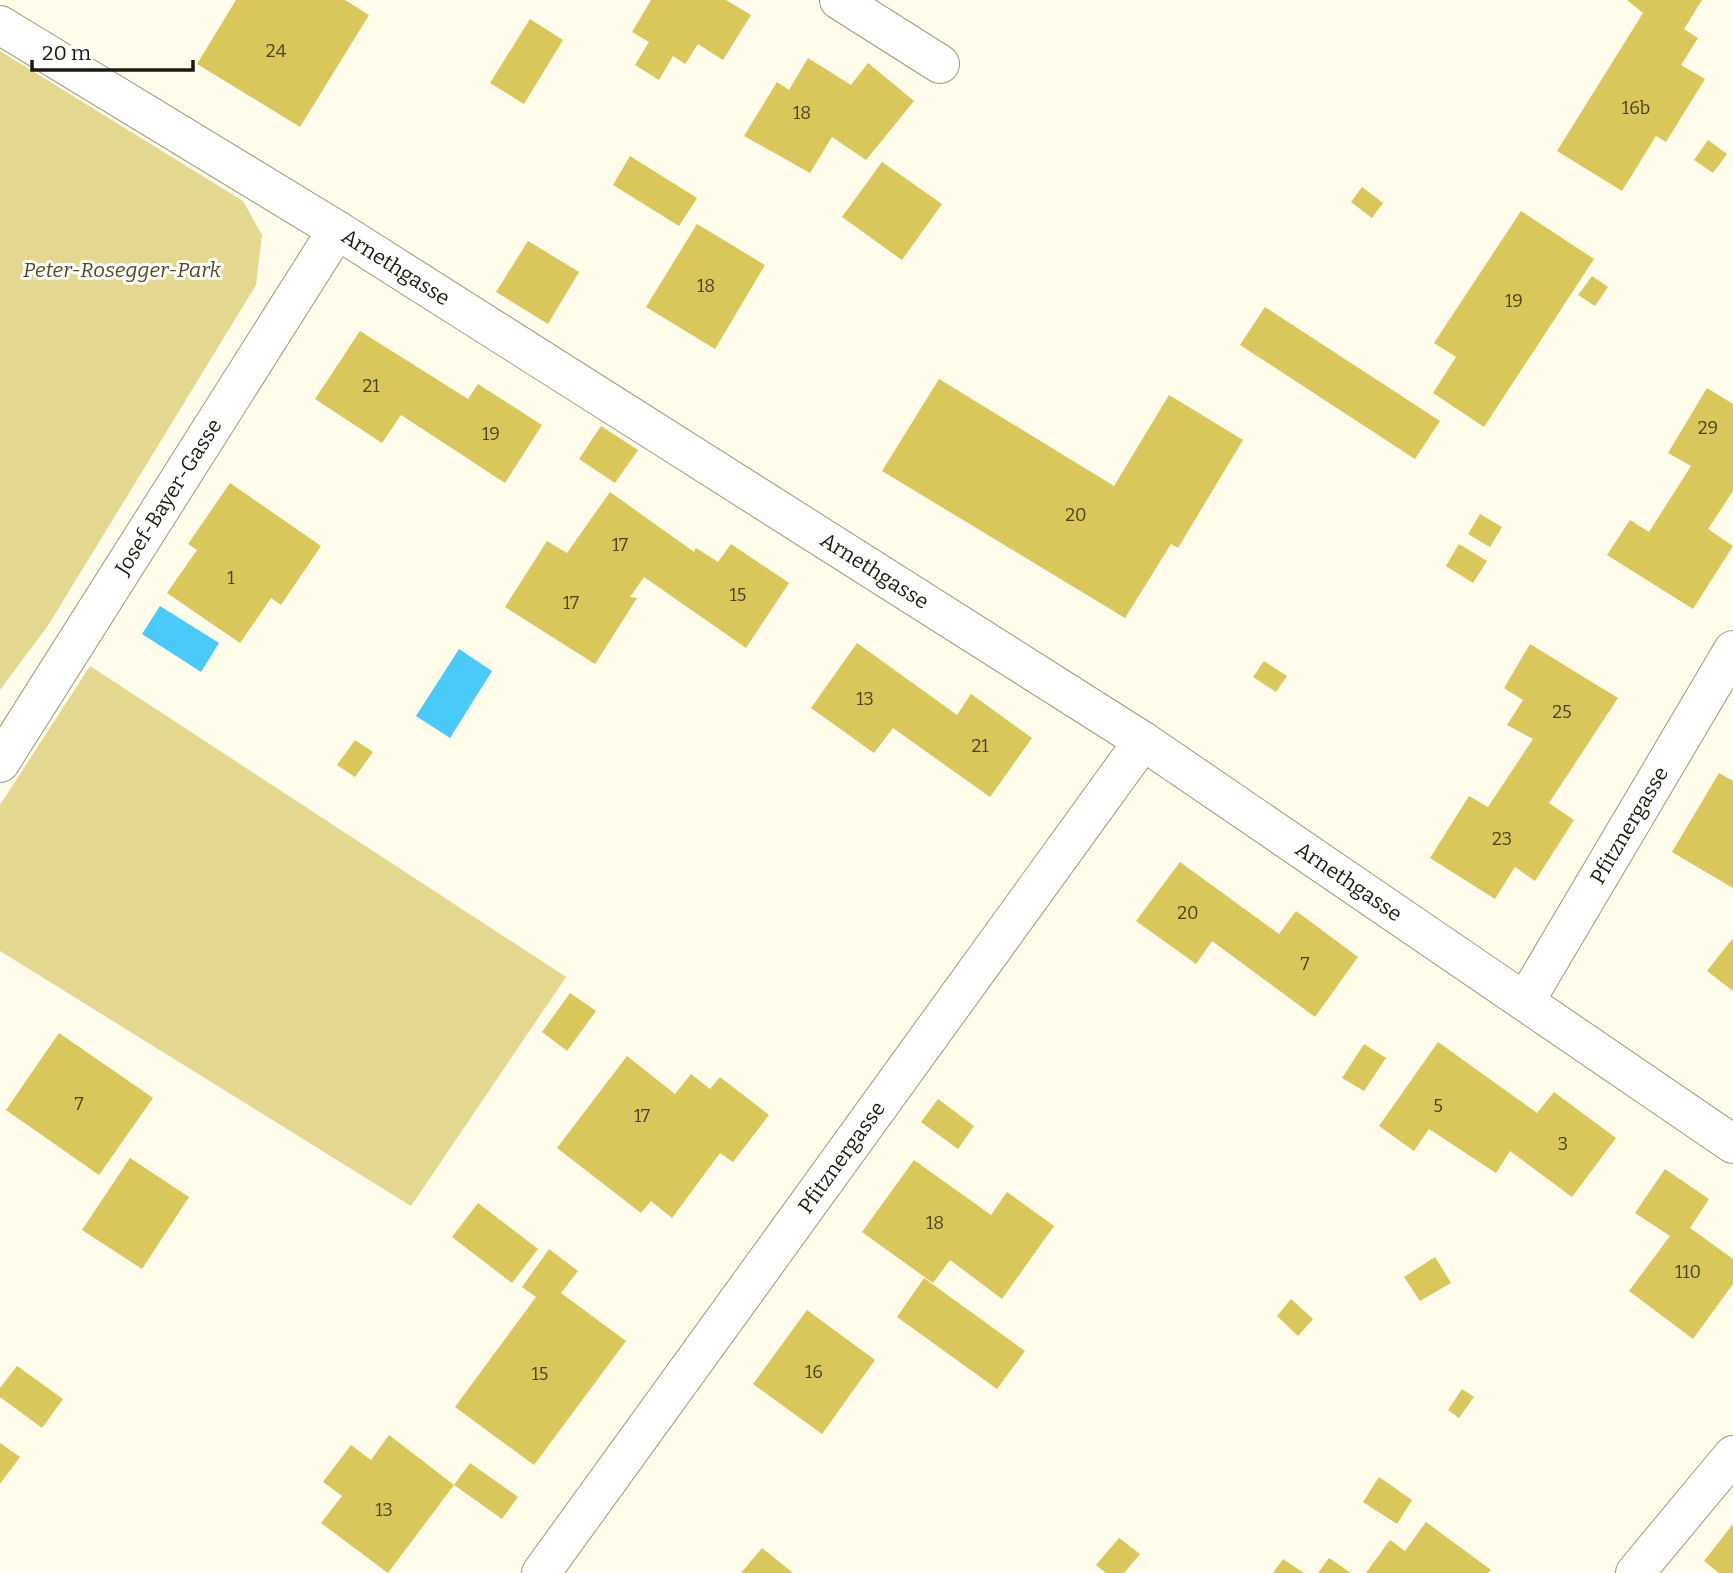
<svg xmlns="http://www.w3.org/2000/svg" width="1733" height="1573" font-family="Bitter,serif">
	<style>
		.green { fill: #e4d790 }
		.water { fill: #49caf9 }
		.building { fill: #dac75c }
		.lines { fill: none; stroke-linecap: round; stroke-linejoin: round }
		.minor-casing { stroke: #9d987d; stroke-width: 40 }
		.minor { stroke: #fff; stroke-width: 38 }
		.labels { text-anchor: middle; stroke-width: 6; stroke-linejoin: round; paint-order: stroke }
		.number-label { font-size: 18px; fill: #4c4523 }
		.street-label { font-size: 21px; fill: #1c1a10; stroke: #fff }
		.park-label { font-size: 21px; font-style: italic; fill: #534b1f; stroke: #fff }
	</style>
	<rect width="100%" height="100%" fill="#fffceb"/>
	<g class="green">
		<path d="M 0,51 L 243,201 L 262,235 L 256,285 L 49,624 L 0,690 Z"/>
		<path d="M 90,666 L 566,977 L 411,1206 L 0,951 L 0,805 Z"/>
	</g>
	<g class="water">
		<path d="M 160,606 L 219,643 L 201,672 L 142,634 Z"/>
		<path d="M 459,649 L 492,671 L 450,738 L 416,716 Z"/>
	</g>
	<g class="building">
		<path d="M 236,0 L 345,0 L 369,15 L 300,127 L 197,64 Z"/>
		<path d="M 651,0 L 726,0 L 751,15 L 723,60 L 698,44 L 685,64 L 673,56 L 659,80 L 635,65 L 649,42 L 632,32 Z"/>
		<path d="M 1627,0 L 1702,0 L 1684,29 L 1698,38 L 1681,65 L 1705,79 L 1666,142 L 1656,136 L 1622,191 L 1557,151 L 1643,13 Z"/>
		<path d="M 530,19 L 563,40 L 524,104 L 490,83 Z"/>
		<path d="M 808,58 L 851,85 L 868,63 L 914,101 L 866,160 L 832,137 L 810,173 L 744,136 L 777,82 L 789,90 Z"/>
		<path d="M 1708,140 L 1727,154 L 1713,173 L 1694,160 Z"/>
		<path d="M 630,156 L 697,198 L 679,226 L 613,185 Z"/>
		<path d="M 882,162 L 942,204 L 902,260 L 842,217 Z"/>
		<path d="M 1362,187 L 1383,203 L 1372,218 L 1351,202 Z"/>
		<path d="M 1521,211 L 1594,259 L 1484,427 L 1433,393 L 1456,357 L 1434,343 Z"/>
		<path d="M 697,224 L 765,265 L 715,349 L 646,307 Z"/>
		<path d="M 528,241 L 579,272 L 548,324 L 496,292 Z"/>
		<path d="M 1592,276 L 1608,287 L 1595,306 L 1578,295 Z"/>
		<path d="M 1265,307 L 1440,421 L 1415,459 L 1240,345 Z"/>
		<path d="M 360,331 L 468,399 L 478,384 L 542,425 L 505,483 L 401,415 L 382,443 L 315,399 Z"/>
		<path d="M 939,379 L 1114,486 L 1169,395 L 1243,440 L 1178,548 L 1171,544 L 1125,618 L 882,471 Z"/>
		<path d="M 1707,388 L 1733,404 L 1733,491 L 1708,529 L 1733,546 L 1693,609 L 1607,555 L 1630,520 L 1649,532 L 1691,466 L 1668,453 Z"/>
		<path d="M 601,426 L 638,450 L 615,483 L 579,459 Z"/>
		<path d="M 230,483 L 321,546 L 281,605 L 271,598 L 240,643 L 167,593 L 197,550 L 188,544 Z"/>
		<path d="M 610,492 L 694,552 L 696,548 L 718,562 L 731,544 L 789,583 L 746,648 L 644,577 L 630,597 L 637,598 L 595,664 L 505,607 L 547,541 L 567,553 Z"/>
		<path d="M 1480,514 L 1502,527 L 1490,547 L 1468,534 Z"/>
		<path d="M 1459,544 L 1487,561 L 1473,583 L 1446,566 Z"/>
		<path d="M 857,643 L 957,715 L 971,694 L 1032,738 L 990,797 L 893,728 L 874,753 L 811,708 Z"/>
		<path d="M 1530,644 L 1618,698 L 1549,803 L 1574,820 L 1535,881 L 1515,867 L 1495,899 L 1430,858 L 1469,796 L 1488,807 L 1533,739 L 1507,725 L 1523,700 L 1504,688 Z"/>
		<path d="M 1264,661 L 1287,676 L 1276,692 L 1253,677 Z"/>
		<path d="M 355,740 L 373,752 L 355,777 L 337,765 Z"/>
		<path d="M 1719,773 L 1733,781 L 1733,888 L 1672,852 Z"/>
		<path d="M 1180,862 L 1279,934 L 1296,911 L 1358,957 L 1315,1017 L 1212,941 L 1196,964 L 1136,921 Z"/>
		<path d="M 1733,938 L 1733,991 L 1707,971 Z"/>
		<path d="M 570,993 L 596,1011 L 567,1051 L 542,1032 Z"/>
		<path d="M 59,1033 L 153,1098 L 99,1175 L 6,1110 Z"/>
		<path d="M 1438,1042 L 1537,1113 L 1554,1092 L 1616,1138 L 1572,1197 L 1510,1151 L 1496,1173 L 1429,1129 L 1414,1151 L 1379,1126 Z"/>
		<path d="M 1364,1044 L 1386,1058 L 1364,1091 L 1342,1078 Z"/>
		<path d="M 627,1056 L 675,1094 L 691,1074 L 710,1089 L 720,1077 L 769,1115 L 733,1162 L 720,1153 L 672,1218 L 651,1201 L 641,1213 L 557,1148 Z"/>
		<path d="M 938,1099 L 974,1126 L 958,1149 L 921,1122 Z"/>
		<path d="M 130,1158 L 189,1197 L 142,1269 L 82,1230 Z"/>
		<path d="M 914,1160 L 991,1215 L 1007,1192 L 1054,1226 L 1002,1299 L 950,1260 L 933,1283 L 862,1232 Z"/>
		<path d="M 1665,1169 L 1709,1199 L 1690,1228 L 1733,1259 L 1733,1284 L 1693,1339 L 1629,1291 L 1670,1236 L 1635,1213 Z"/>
		<path d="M 478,1203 L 538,1249 L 512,1283 L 452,1237 Z"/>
		<path d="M 549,1249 L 578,1271 L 561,1293 L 626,1341 L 534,1465 L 455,1407 L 536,1297 L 522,1287 Z"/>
		<path d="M 1435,1257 L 1451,1283 L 1420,1301 L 1404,1277 Z"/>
		<path d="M 924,1278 L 1025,1351 L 997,1389 L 897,1317 Z"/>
		<path d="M 1291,1299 L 1313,1319 L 1298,1336 L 1277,1316 Z"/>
		<path d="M 807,1310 L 875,1360 L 822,1434 L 753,1384 Z"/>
		<path d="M 17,1366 L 63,1399 L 42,1428 L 0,1397 L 0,1388 Z"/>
		<path d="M 1462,1389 L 1474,1397 L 1459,1418 L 1448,1410 Z"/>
		<path d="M 389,1435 L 454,1485 L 470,1463 L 518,1497 L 502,1519 L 454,1485 L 388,1573 L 321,1523 L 342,1496 L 323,1482 L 351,1445 L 371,1460 Z"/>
		<path d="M 0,1443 L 20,1457 L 0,1484 Z"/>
		<path d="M 1379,1477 L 1412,1500 L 1397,1524 L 1363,1502 Z"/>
		<path d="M 1426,1522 L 1491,1570 L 1488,1573 L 1366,1573 L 1390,1540 L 1405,1551 Z"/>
		<path d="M 1733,1524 L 1733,1573 L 1719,1573 L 1704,1561 Z"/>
		<path d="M 1119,1538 L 1140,1554 L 1124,1573 L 1106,1573 L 1096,1565 Z"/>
		<path d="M 762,1548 L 793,1573 L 741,1573 Z"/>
		<path d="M 1329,1558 L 1351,1573 L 1318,1573 Z"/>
		<path d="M 1283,1559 L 1304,1573 L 1273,1573 Z"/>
	</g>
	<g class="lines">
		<g class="minor-casing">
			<g id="minor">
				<path d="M 839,0 L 940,64"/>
				<path id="s1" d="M 0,25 L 337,230 L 1143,741 L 1733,1144"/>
				<path id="s2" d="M 0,763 L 337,230"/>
				<path id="s3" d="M 1526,1000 L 1733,650"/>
				<path id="s4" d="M 541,1573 L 1143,741"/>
				<path d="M 1635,1573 L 1733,1455"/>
			</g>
		</g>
		<use href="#minor" class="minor"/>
	</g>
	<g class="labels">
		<g class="number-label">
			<text x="276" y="57">24</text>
			<text x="1636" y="114">16b</text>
			<text x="802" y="119">18</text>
			<text x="706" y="292">18</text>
			<text x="1514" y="307">19</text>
			<text x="371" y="392">21</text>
			<text x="1708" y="434">29</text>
			<text x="491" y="440">19</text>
			<text x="1076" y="521">20</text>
			<text x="620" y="551">17</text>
			<text x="231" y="584">1</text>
			<text x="738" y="601">15</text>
			<text x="571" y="609">17</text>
			<text x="865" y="705">13</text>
			<text x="1562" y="718">25</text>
			<text x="980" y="752">21</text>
			<text x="1502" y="845">23</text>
			<text x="1188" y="919">20</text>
			<text x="1305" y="970">7</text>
			<text x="79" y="1110">7</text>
			<text x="1438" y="1112">5</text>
			<text x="642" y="1122">17</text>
			<text x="1563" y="1150">3</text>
			<text x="935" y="1229">18</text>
			<text x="1688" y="1278">110</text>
			<text x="814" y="1378">16</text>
			<text x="540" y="1380">15</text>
			<text x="384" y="1516">13</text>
		</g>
		<g class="street-label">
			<text dy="7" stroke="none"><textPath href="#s1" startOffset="464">Arnethgasse</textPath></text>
			<text dy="7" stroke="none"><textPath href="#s2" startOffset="315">Josef-Bayer-Gasse</textPath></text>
			<text dy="7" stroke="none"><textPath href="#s1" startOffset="1031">Arnethgasse</textPath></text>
			<text dy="7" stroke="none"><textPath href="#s3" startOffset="203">Pfitznergasse</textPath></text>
			<text dy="7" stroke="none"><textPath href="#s1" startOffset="1598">Arnethgasse</textPath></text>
			<text dy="7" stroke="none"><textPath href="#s4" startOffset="513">Pfitznergasse</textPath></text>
		</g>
		<g class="park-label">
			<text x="122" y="277">Peter-Rosegger-Park</text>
		</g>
	</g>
	<path d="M32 60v10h161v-10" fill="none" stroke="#1c1a10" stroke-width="3.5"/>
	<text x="42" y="60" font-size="21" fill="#1c1a10" stroke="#ffffff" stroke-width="5" paint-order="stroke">20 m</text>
</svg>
